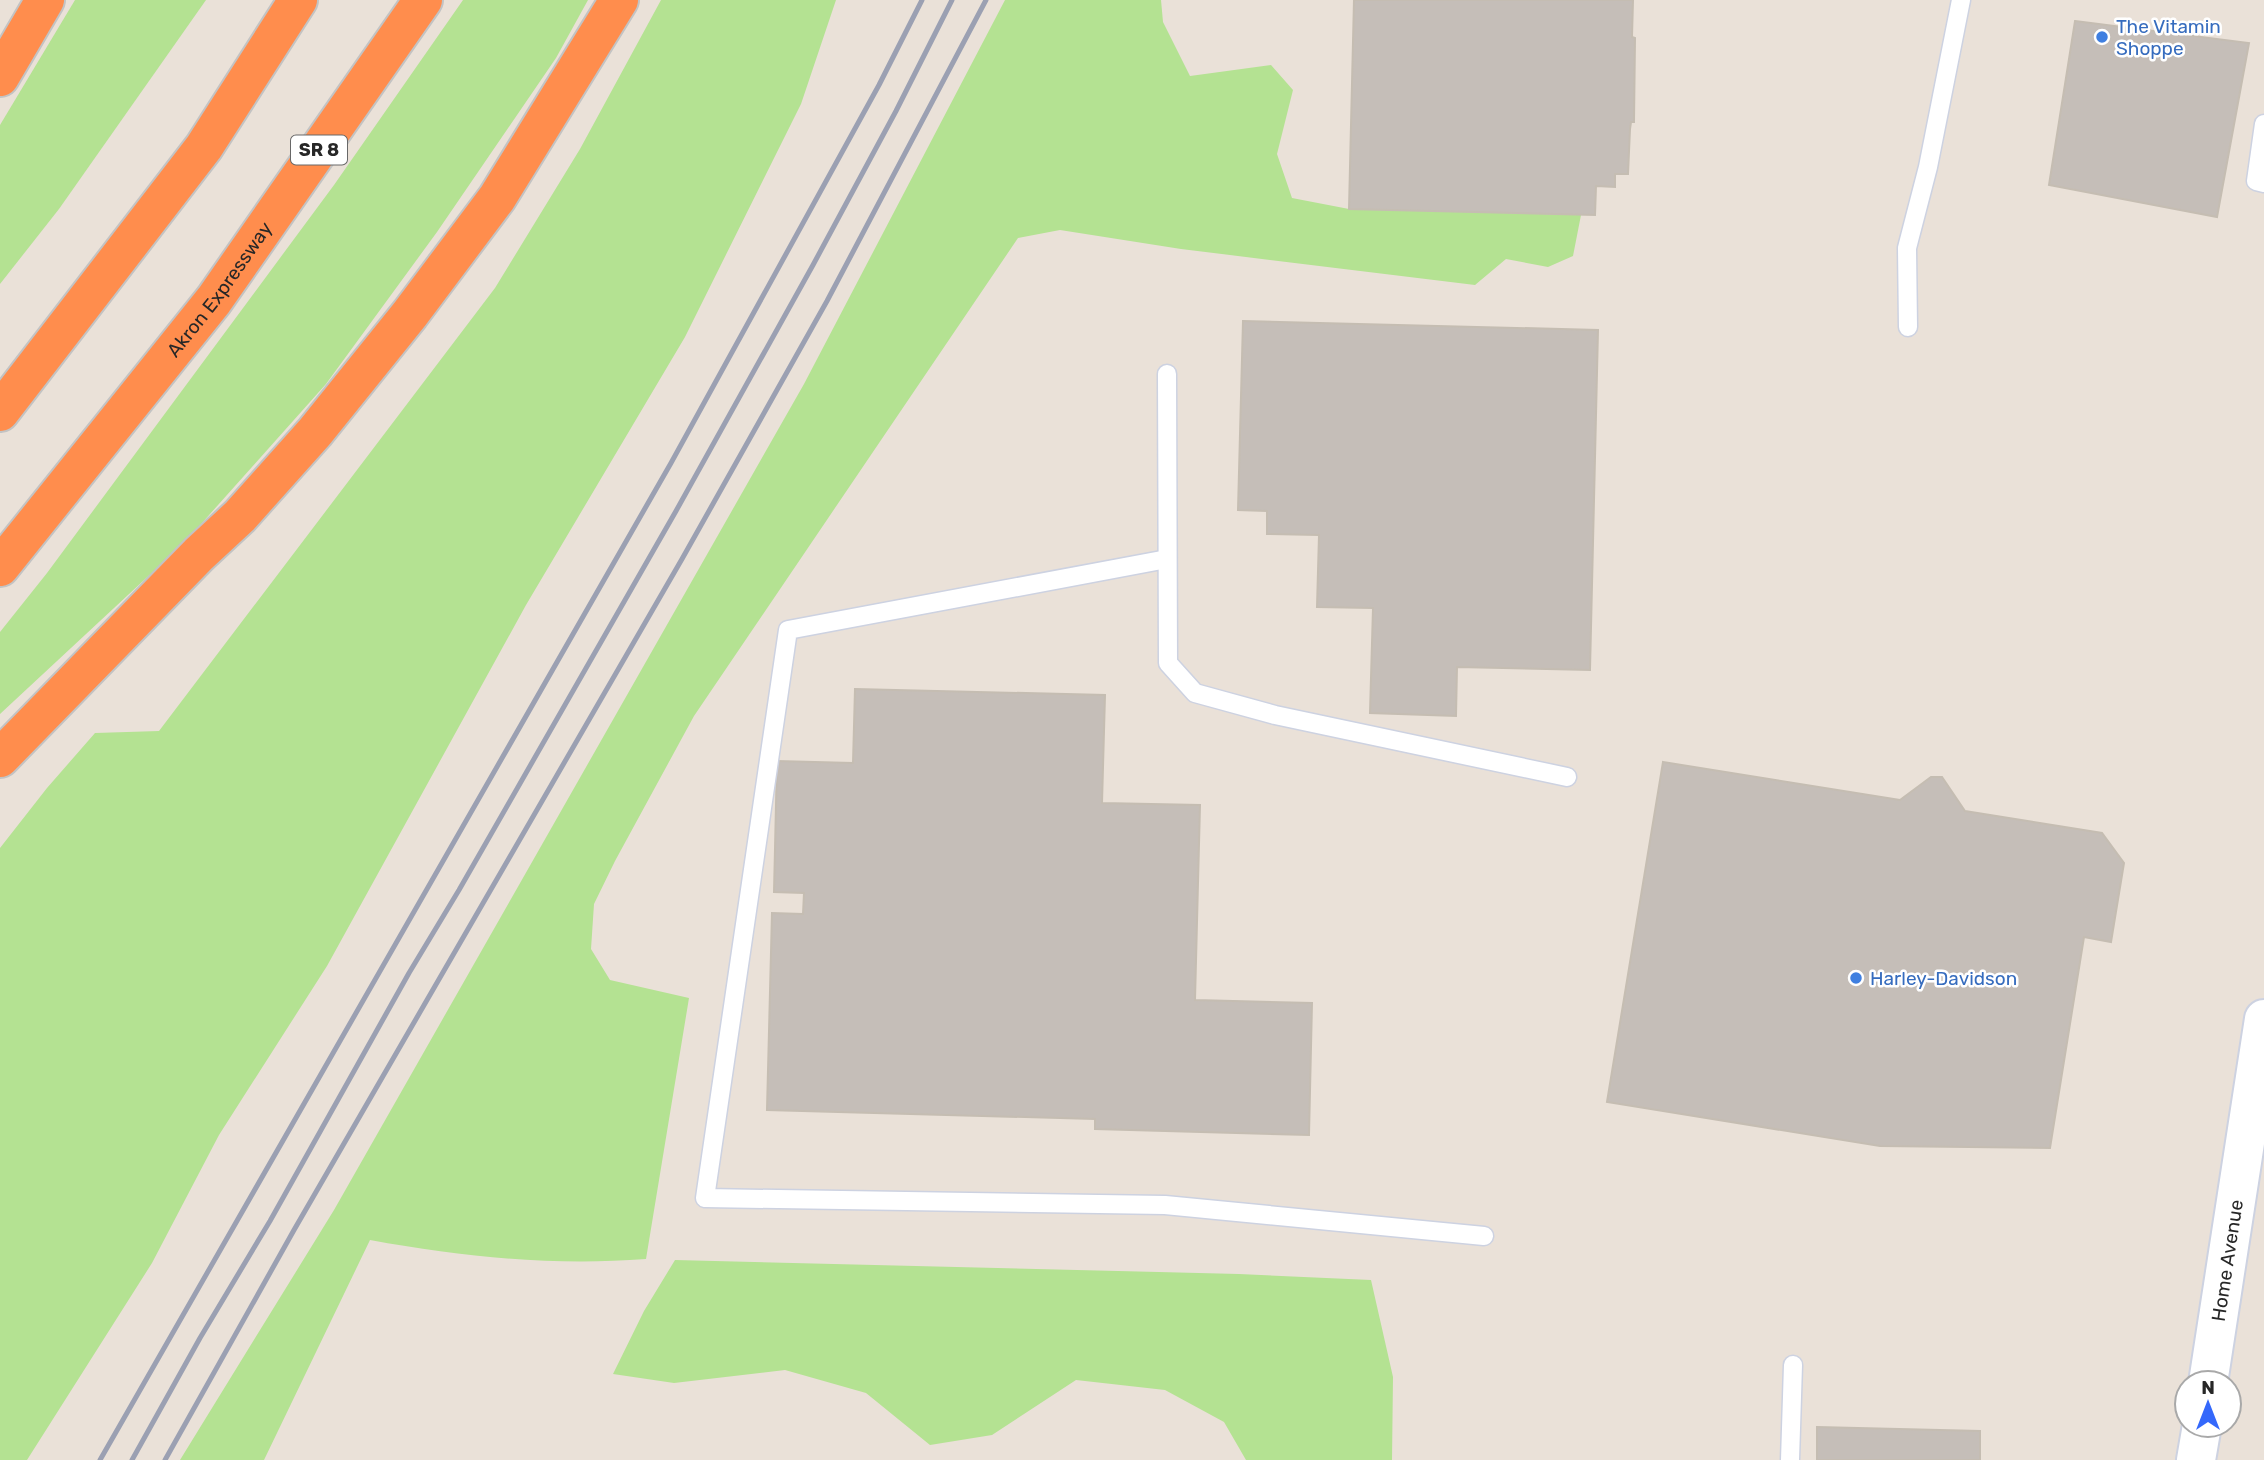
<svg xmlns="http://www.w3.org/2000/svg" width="2264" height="1460" font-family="Rubik,sans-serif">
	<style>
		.green { fill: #b4e292 }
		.building { fill: #c5beb8; stroke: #c5bdb2; stroke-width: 2 }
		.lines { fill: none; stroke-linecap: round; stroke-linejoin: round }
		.service-casing { stroke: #cdd2e1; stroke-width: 21 }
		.tertiary-casing { stroke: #cdd2e1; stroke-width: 42 }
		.motorway-casing { stroke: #c3c3c3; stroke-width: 42 }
		.service { stroke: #fff; stroke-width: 18 }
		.tertiary { stroke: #fff; stroke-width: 38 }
		.motorway { stroke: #ff8d4d; stroke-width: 38 }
		.rail { stroke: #9ba0b2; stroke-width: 5 }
		.shop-dot { fill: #3f7fe0; stroke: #fff; stroke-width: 2.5 }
		.labels { text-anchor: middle; stroke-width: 5; stroke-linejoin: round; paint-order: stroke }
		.shield { fill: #fff; stroke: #686868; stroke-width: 2 }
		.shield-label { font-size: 18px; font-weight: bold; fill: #272727 }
		.shop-label { font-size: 19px; fill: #366cbe; stroke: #fff; text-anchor: start }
		.street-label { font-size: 19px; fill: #272727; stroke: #fff }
	</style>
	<rect width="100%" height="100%" fill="#eae1d8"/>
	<g class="green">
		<path d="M 75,0 L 206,0 L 59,209 L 0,284 L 0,125 Z"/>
		<path d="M 463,0 L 588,0 L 556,58 L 437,232 L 326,384 L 185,542 L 0,714 L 0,632 L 47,573 L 334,185 Z"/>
		<path d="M 661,0 L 836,0 L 801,104 L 685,337 L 526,605 L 327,966 L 219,1135 L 152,1263 L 27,1460 L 0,1460 L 0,848 L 47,788 L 95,733 L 159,731 L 495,288 L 580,149 Z"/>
		<path d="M 1005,0 L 1161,0 L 1163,22 L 1190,76 L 1271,65 L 1293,90 L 1277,154 L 1292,198 L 1349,209 L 1581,215 L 1573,256 L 1548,267 L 1506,259 L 1475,285 L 1181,249 L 1060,230 L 1018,238 L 694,716 L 615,861 L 594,904 L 591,949 L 610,980 L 689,998 L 646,1259 C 552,1266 463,1257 370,1240 L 264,1460 L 180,1460 L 334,1210 L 804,384 Z"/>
		<path d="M 675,1260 L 1239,1274 L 1371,1280 L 1393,1377 L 1392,1460 L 1246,1460 L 1224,1422 L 1165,1390 L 1076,1380 L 992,1435 L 930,1445 L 866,1393 L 785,1370 L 674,1383 L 613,1374 L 644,1311 Z"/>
	</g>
	<g class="building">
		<path d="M 1354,0 L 1633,0 L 1632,37 L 1635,38 L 1634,122 L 1631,122 L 1630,129 L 1628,174 L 1615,174 L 1615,187 L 1596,186 L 1595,215 L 1349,209 Z"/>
		<path d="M 2075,21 L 2249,43 L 2217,217 L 2049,185 Z"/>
		<path d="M 1243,321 L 1598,330 L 1590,670 L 1457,667 L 1456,716 L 1370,713 L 1373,608 L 1317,607 L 1319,535 L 1267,534 L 1267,511 L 1238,510 Z"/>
		<path d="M 855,689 L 1105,695 L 1102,803 L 1200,805 L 1195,1000 L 1312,1003 L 1309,1135 L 1095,1129 L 1095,1119 L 767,1110 L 772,913 L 803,914 L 804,893 L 774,892 L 777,761 L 853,763 Z"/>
		<path d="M 1663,762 L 1900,800 L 1931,777 L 1942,777 L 1965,811 L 2102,833 L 2124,863 L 2111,942 L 2084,937 L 2050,1148 L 1880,1146 L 1607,1102 Z"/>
		<path d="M 1817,1427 L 1980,1431 L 1980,1460 L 1817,1460 Z"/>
	</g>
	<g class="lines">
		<g class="service-casing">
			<g id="service">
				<path d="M 2264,124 L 2256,181 L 2264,183"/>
				<path d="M 1908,327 L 1907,248 L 1928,167 L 1961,0"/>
				<path d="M 1167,374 L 1168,663 L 1195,693 L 1275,715 L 1567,777"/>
				<path d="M 1167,559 L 788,630 L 705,1198 L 1165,1205 L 1484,1236"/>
				<path d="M 1790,1460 L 1793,1365"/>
			</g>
		</g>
		<g class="tertiary-casing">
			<g id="tertiary">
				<path id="s1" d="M 2208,1383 L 2264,1019"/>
				<path d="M 2196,1460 L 2202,1425"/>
			</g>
		</g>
		<g class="motorway-casing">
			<g id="motorway">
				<path d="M 0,77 L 45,0"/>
				<path d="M 0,412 L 204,147 L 298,0"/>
				<path id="s2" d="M 0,567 L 214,300 L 423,0"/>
				<path d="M 0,758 L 199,554 L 240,516 L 315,432 L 410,314 L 497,198 L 619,0"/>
			</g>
		</g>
		<use href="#service" class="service"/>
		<use href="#tertiary" class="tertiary"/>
		<use href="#motorway" class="motorway"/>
		<g class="rail">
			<path d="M 100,1460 L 671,463 L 879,85 L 922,0"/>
			<path d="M 132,1460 L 200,1338 L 270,1221 L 409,973 L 459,890 L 676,511 L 813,265 L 896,111 L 952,0"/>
			<path d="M 165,1460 L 294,1230 L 682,559 L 827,301 L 986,0"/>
		</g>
	</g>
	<g class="shop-dot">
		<circle cx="2102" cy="37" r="7"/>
		<circle cx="1856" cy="978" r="7"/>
	</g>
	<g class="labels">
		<rect class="shield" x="291" y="135.5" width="56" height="29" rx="5"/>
		<g class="shield-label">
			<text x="319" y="156">SR 8</text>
		</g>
		<g class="shop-label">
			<text x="2116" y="33">The Vitamin<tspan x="2116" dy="22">Shoppe</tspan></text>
			<text x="1870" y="985">Harley-Davidson</text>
		</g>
		<g class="street-label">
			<text dy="7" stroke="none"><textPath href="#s2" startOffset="354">Akron Expressway</textPath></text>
			<text dy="7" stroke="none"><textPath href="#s1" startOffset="124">Home Avenue</textPath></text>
		</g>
	</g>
	<g transform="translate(2208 1404)"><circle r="33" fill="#ffffff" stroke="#a9a9a9" stroke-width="2"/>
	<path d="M0-5L12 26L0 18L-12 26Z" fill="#3468fb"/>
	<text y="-10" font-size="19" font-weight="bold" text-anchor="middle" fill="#272727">N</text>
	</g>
</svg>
